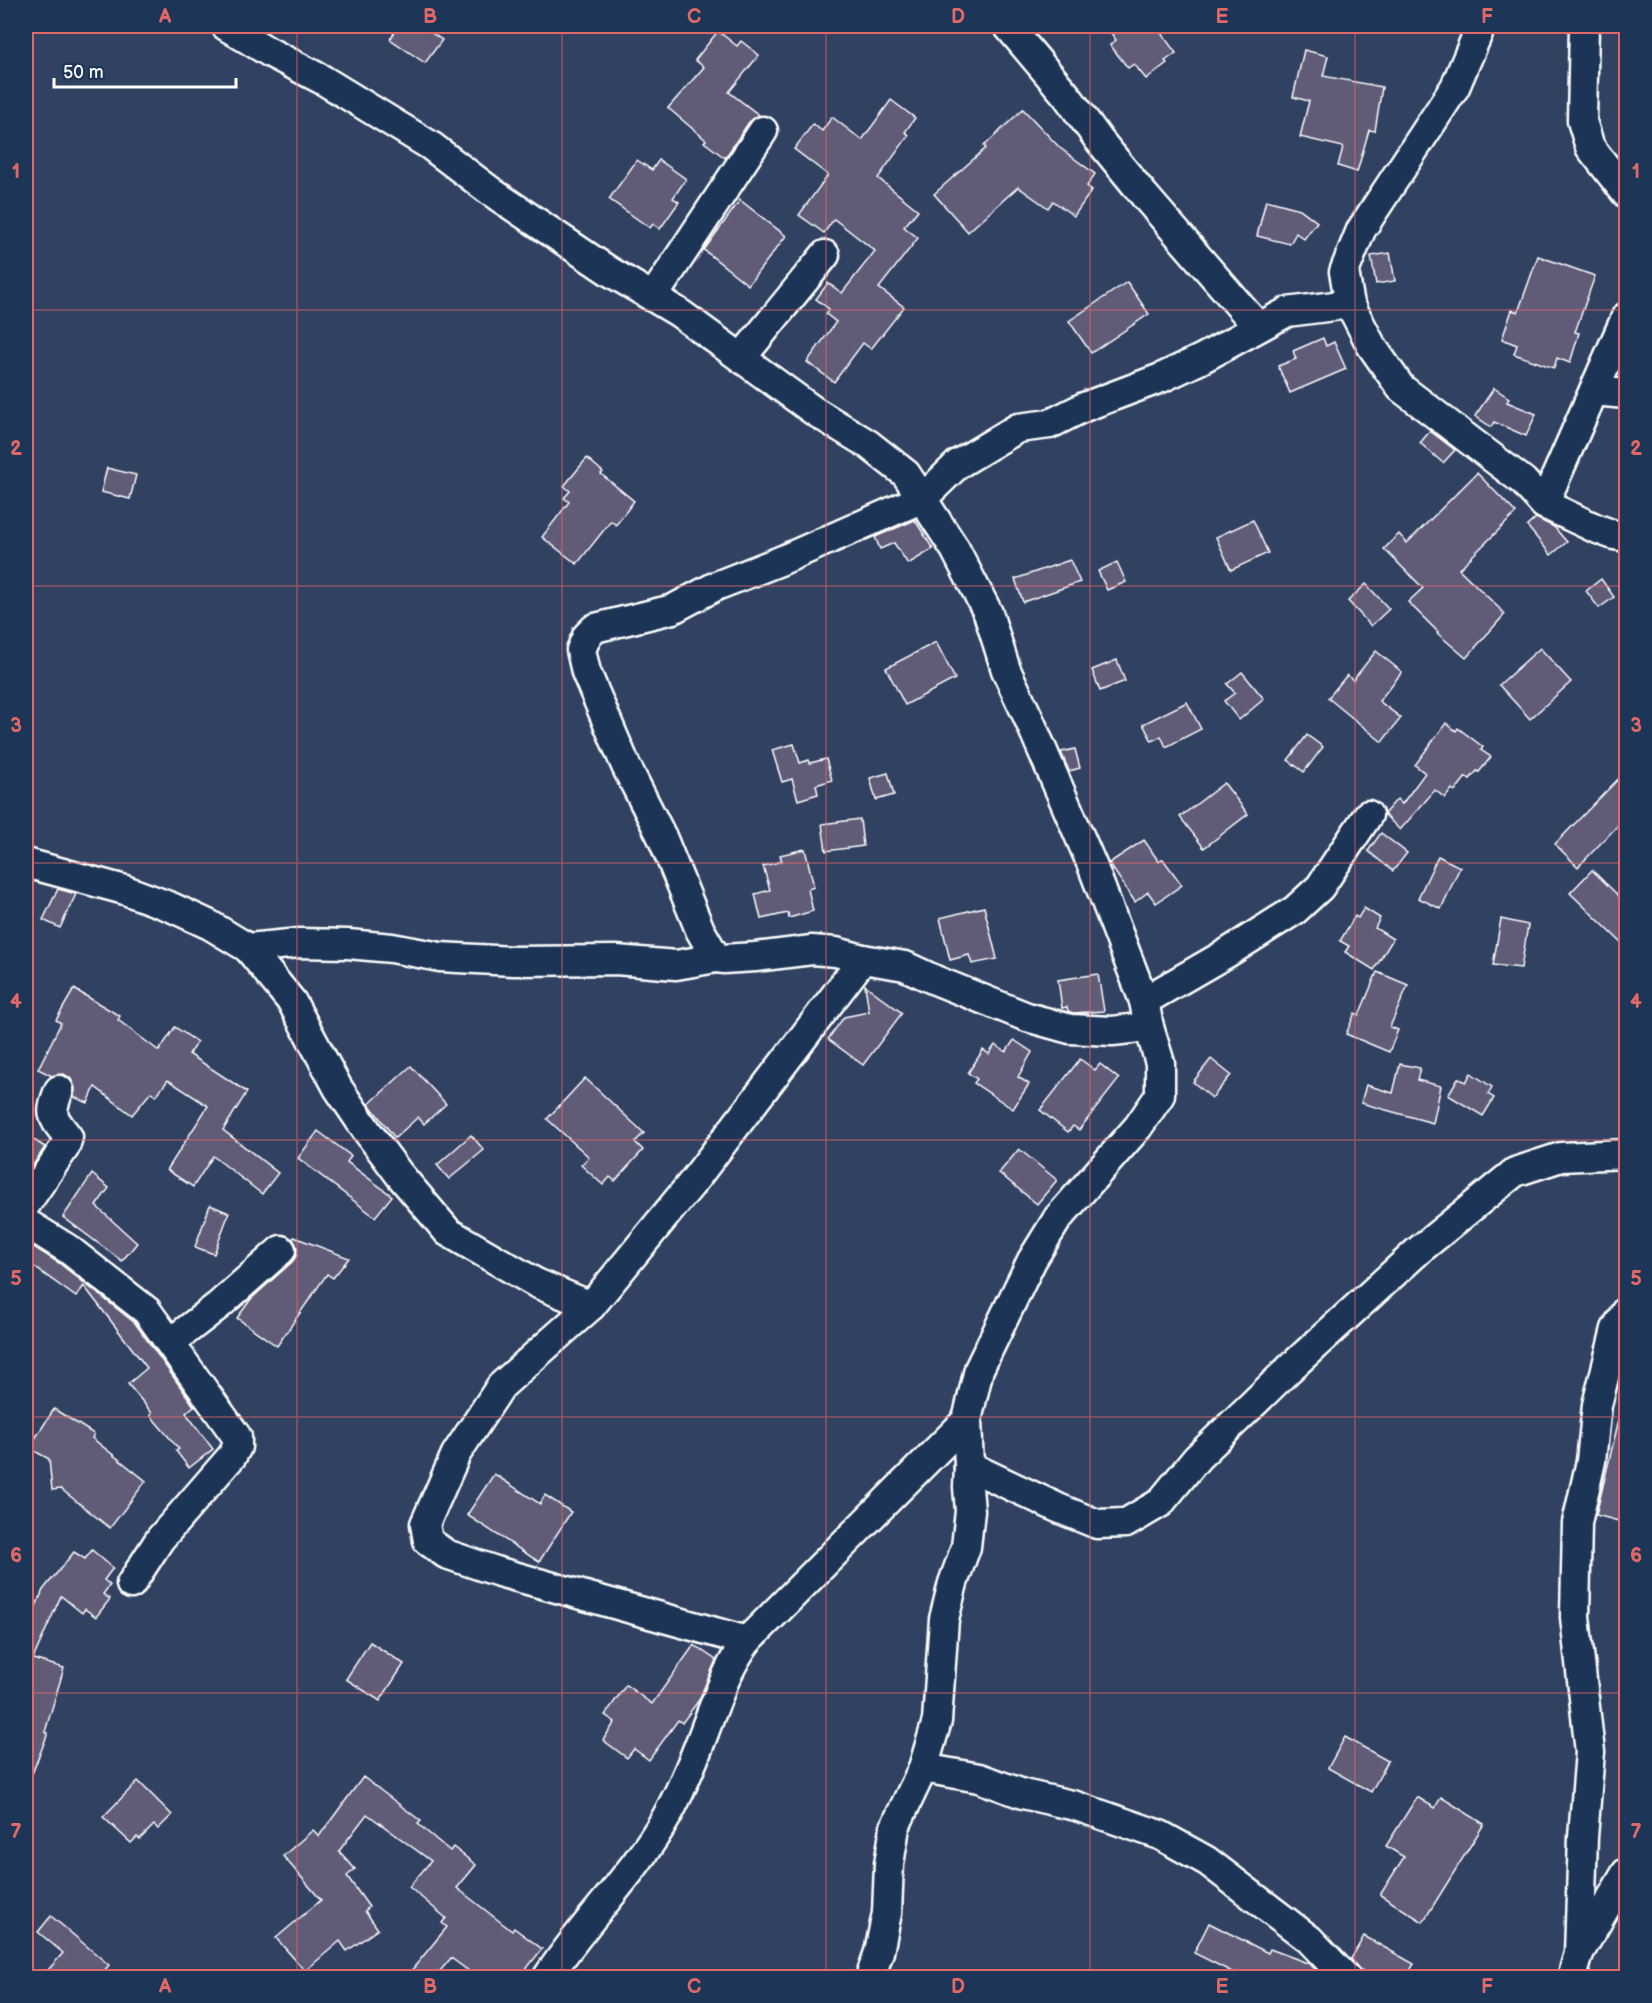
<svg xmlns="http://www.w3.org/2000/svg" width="1652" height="2003" font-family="'Balsamiq Sans',sans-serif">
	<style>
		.building { fill: #605c78; stroke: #fff; stroke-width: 1.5 }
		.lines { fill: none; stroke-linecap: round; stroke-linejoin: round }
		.minor-casing { stroke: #fff; stroke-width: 33 }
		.minor { stroke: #1d3557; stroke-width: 28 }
		.grid { fill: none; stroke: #e26868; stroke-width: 1.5; stroke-opacity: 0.55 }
		.neatline { fill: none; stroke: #e26868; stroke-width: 2 }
		.grid-label { font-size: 20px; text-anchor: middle; font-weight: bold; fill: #e26868 }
	</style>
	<rect width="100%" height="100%" fill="#314161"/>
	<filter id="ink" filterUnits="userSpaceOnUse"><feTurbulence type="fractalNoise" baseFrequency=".0167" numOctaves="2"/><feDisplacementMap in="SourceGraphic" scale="12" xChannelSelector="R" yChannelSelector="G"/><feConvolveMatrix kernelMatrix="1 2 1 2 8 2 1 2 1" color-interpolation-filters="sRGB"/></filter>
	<g filter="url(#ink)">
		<g class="building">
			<path d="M 399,26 L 421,26 L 442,40 L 425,63 L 390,39 Z"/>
			<path d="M 1106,26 L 1156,26 L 1176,53 L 1165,61 L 1167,63 L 1146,79 L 1134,64 L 1128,68 L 1110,45 L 1116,40 Z"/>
			<path d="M 718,31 L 737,46 L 741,41 L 759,55 L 729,92 L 759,115 L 749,122 L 725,158 L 704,142 L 706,140 L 668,108 L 704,67 L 695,60 Z"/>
			<path d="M 1304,50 L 1328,56 L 1323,76 L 1382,87 L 1375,131 L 1369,130 L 1357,172 L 1338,166 L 1343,147 L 1300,137 L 1309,101 L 1293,97 Z"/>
			<path d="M 891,100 L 915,118 L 905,132 L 909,135 L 878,178 L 918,210 L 904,227 L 918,238 L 879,288 L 904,307 L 871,349 L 863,343 L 834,382 L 807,362 L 836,322 L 826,314 L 829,309 L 816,299 L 828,283 L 842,293 L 875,251 L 834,219 L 824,233 L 799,215 L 828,175 L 794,149 L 813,124 L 822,131 L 832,117 L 862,140 Z"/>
			<path d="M 1023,109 L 1060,148 L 1095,174 L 1087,186 L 1092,190 L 1074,216 L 1053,201 L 1048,208 L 1018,187 L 968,232 L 934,194 L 986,148 L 984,146 Z"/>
			<path d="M 637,160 L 652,170 L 659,160 L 686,179 L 673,198 L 679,202 L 660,229 L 653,224 L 650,228 L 609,199 Z"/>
			<path d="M 740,200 L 786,236 L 748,285 L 704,250 Z"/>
			<path d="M 1266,200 L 1300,209 L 1317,222 L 1304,239 L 1296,233 L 1290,244 L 1257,236 Z"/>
			<path d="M 1390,253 L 1395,281 L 1376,284 L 1371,256 Z"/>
			<path d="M 1538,256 L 1595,276 L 1575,332 L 1579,333 L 1570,363 L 1557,358 L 1554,368 L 1514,354 L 1517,345 L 1502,339 L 1512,310 L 1518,312 Z"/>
			<path d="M 1127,282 L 1149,314 L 1091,353 L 1069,321 Z"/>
			<path d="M 1323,338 L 1326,346 L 1334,342 L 1346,369 L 1290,393 L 1278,366 L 1296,359 L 1293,351 Z"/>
			<path d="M 1494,388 L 1509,398 L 1507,402 L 1536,414 L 1526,436 L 1494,422 L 1491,427 L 1475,416 Z"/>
			<path d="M 1430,431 L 1455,450 L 1443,463 L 1420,443 Z"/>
			<path d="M 587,458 L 603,472 L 601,474 L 634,501 L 616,525 L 611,521 L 577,564 L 542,537 L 569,502 L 564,498 L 570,491 L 564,486 Z"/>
			<path d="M 107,468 L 136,475 L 130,499 L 101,492 Z"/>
			<path d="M 1477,473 L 1516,513 L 1459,569 L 1505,614 L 1466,658 L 1437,633 L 1438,632 L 1408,602 L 1423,588 L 1384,549 L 1399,534 L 1407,543 Z"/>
			<path d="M 1536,518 L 1554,527 L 1567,542 L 1551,555 L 1527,526 Z"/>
			<path d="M 915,520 L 933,549 L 908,564 L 894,543 L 880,549 L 875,537 Z"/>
			<path d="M 1253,520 L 1268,553 L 1231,570 L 1216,537 Z"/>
			<path d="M 1070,560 L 1080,582 L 1023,602 L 1015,579 Z"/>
			<path d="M 1117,562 L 1126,582 L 1107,590 L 1098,571 Z"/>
			<path d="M 1601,579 L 1614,597 L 1599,608 L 1586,591 Z"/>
			<path d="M 1366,584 L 1389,609 L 1371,626 L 1348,601 Z"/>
			<path d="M 936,642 L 955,679 L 905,705 L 886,668 Z"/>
			<path d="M 1540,648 L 1571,682 L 1530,719 L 1499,685 Z"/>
			<path d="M 1376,651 L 1402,672 L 1379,701 L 1401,718 L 1382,742 L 1328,698 L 1347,675 L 1353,680 Z"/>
			<path d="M 1117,660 L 1125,681 L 1100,691 L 1092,670 Z"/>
			<path d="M 1242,672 L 1264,699 L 1239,720 L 1224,701 L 1235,693 L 1227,684 Z"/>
			<path d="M 1187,702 L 1201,729 L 1166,747 L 1161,736 L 1152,741 L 1143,724 Z"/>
			<path d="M 1446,723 L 1456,731 L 1458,728 L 1483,747 L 1481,750 L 1491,757 L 1479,772 L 1477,771 L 1470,779 L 1466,777 L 1455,791 L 1452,789 L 1445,798 L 1435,790 L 1400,830 L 1384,814 L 1397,799 L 1402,804 L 1425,773 L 1415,765 Z"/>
			<path d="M 1307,735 L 1323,747 L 1304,772 L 1288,760 Z"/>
			<path d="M 794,744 L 800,763 L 809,760 L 810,763 L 826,759 L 832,780 L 816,785 L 818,794 L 798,800 L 792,779 L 782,782 L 772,750 Z"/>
			<path d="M 1075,749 L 1080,768 L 1069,771 L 1061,752 Z"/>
			<path d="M 1626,771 L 1626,817 L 1578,867 L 1555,844 Z"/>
			<path d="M 888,773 L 894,795 L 876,800 L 870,778 Z"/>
			<path d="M 1224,783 L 1248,814 L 1204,848 L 1180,817 Z"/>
			<path d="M 860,819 L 863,846 L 826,851 L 822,824 Z"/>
			<path d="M 1381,833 L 1407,853 L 1393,871 L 1368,851 Z"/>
			<path d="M 1144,840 L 1159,862 L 1163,859 L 1182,885 L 1156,903 L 1148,892 L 1135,902 L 1109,863 Z"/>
			<path d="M 805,849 L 814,887 L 808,889 L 813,911 L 789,918 L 788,913 L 761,919 L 755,894 L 770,890 L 763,866 L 782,861 L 780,855 Z"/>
			<path d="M 1438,856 L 1460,867 L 1441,909 L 1418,898 Z"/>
			<path d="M 1592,870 L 1626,903 L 1626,947 L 1570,893 Z"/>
			<path d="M 58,889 L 76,894 L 60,928 L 43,920 Z"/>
			<path d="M 984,907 L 997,959 L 972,964 L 969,955 L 950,960 L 940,918 Z"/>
			<path d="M 1364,908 L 1380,918 L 1375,928 L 1393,939 L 1374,970 L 1345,952 L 1349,946 L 1340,941 L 1355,916 L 1358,918 Z"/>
			<path d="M 1501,919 L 1528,925 L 1521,968 L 1493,965 Z"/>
			<path d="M 1377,972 L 1408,985 L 1390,1027 L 1398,1030 L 1389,1052 L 1346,1034 L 1355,1013 L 1359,1015 Z"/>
			<path d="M 1098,974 L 1104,1011 L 1073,1013 L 1068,1011 L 1067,1007 L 1062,1008 L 1058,980 Z"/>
			<path d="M 865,985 L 902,1013 L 863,1065 L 828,1039 L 844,1017 L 869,1012 Z"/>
			<path d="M 74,989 L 120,1016 L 118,1020 L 159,1051 L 175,1027 L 197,1042 L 189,1054 L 247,1092 L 223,1130 L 278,1173 L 262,1194 L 213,1156 L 193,1187 L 167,1170 L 208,1106 L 168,1080 L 156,1096 L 151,1092 L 132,1115 L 95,1087 L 88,1103 L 74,1097 L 75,1088 L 71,1079 L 64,1074 L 52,1076 L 38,1069 L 61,1023 L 56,1020 Z"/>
			<path d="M 1014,1040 L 1032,1052 L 1018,1077 L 1029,1084 L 1013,1109 L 974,1083 L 977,1079 L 968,1073 L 983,1050 L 989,1054 L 995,1045 L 1006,1052 Z"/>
			<path d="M 1080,1059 L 1095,1070 L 1100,1064 L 1119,1079 L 1079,1130 L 1073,1126 L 1068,1132 L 1040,1110 Z"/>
			<path d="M 1211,1059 L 1231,1075 L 1212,1098 L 1193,1082 Z"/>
			<path d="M 1400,1064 L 1420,1068 L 1417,1080 L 1441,1086 L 1433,1123 L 1361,1103 L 1366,1085 L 1393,1093 Z"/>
			<path d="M 411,1066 L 446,1104 L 424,1124 L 418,1117 L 395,1138 L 369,1104 Z"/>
			<path d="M 1471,1073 L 1492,1087 L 1488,1094 L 1494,1098 L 1483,1116 L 1448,1095 L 1458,1078 L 1466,1082 Z"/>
			<path d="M 585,1078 L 644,1133 L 635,1142 L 643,1150 L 615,1181 L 610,1177 L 603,1185 L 581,1165 L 589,1157 L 547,1119 Z"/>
			<path d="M 318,1131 L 351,1156 L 347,1162 L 392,1196 L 375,1217 L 298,1158 Z"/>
			<path d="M 26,1135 L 45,1147 L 26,1176 Z"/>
			<path d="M 471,1135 L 484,1150 L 449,1179 L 437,1165 Z"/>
			<path d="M 1019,1149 L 1057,1180 L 1037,1204 L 999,1173 Z"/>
			<path d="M 92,1174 L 109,1188 L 96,1206 L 137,1243 L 122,1261 L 63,1217 Z"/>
			<path d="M 210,1205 L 229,1213 L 214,1254 L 195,1247 Z"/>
			<path d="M 294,1237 L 349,1258 L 333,1278 L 327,1274 L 277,1346 L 237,1318 L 251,1299 L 292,1262 L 297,1255 L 297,1247 L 293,1239 Z"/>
			<path d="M 26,1242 L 59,1263 L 135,1323 L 194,1406 L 186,1413 L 213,1449 L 189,1468 L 176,1451 L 179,1449 L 150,1415 L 152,1413 L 128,1384 L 147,1368 L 84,1286 L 76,1297 L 26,1261 Z"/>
			<path d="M 54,1409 L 94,1434 L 92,1438 L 146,1481 L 110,1528 L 61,1489 L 52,1490 L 49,1459 L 29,1448 Z"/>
			<path d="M 1619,1419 L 1626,1420 L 1626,1523 L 1596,1515 Z"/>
			<path d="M 494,1474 L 540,1504 L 545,1495 L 571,1512 L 539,1562 L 467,1515 Z"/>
			<path d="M 92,1550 L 113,1568 L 104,1580 L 110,1585 L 103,1594 L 110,1599 L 96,1617 L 85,1609 L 82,1613 L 61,1596 L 33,1659 L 64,1668 L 45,1732 L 48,1733 L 30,1779 L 28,1779 L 26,1786 L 26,1629 L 43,1590 L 74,1552 L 85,1559 Z"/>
			<path d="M 370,1642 L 404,1664 L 380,1701 L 346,1679 Z"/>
			<path d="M 694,1645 L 716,1660 L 699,1700 L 682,1723 L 678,1720 L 649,1760 L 634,1749 L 627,1758 L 603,1740 L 615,1722 L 605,1715 L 626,1685 L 652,1704 Z"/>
			<path d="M 1345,1737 L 1388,1761 L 1371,1792 L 1328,1768 Z"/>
			<path d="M 363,1777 L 421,1821 L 418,1824 L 450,1851 L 453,1847 L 476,1865 L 457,1888 L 512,1931 L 514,1928 L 542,1949 L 520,1977 L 477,1977 L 451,1958 L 435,1977 L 406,1977 L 447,1927 L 442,1923 L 446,1918 L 409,1887 L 431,1861 L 367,1814 L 339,1851 L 355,1869 L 347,1876 L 369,1907 L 365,1911 L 378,1929 L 347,1951 L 340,1941 L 305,1971 L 276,1938 L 321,1900 L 283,1856 L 313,1830 L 319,1836 Z"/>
			<path d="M 138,1781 L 172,1815 L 158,1829 L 154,1825 L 140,1839 L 137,1837 L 131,1843 L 103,1817 Z"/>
			<path d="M 1417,1797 L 1435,1808 L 1441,1797 L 1484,1824 L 1423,1922 L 1380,1895 L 1404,1857 L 1386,1846 Z"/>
			<path d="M 51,1916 L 109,1965 L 99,1977 L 42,1977 L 63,1953 L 38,1932 Z"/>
			<path d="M 1209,1923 L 1268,1953 L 1270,1949 L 1310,1964 L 1323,1977 L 1242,1977 L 1194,1953 Z"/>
			<path d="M 1364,1936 L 1414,1964 L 1406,1977 L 1375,1977 L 1359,1969 L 1351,1959 Z"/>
		</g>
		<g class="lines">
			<g class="minor-casing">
				<g id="minor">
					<path d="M 226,26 L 269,52 L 323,80 L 431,146 L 493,193 L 609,271 L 678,312 L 814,411 L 868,444 L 906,474 L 955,549 L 988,613 L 1006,670 L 1028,717 L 1092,865 L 1144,1001 L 1149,1027 L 1160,1063 L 1160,1095 L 1138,1127 L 1058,1218 L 1032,1260 L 979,1369 L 967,1420 L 969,1466 L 968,1487 L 970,1511 L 966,1547 L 953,1583 L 944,1619 L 937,1721 L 923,1768 L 895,1827 L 889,1864 L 887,1913 L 879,1952 L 870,1978"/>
					<path d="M 1008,26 L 1067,96 L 1099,140 L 1144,195 L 1258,327"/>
					<path d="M 1481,26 L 1455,87 L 1361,230 L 1344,272 L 1350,304 L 1371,345 L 1401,388 L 1523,481 L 1544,504 L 1595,528 L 1614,535 L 1626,537"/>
					<path d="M 1584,26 L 1582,121 L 1590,147 L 1626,193"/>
					<path d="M 653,297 L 763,131"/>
					<path d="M 742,357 L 825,255"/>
					<path d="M 1594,391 L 1626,394"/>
					<path d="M 1544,504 L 1626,317"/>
					<path d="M 26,863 L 125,890 L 171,907 L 210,925 L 248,948 L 292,1002 L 338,1088 L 367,1131 L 399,1174 L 448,1232 L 536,1283 L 591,1306"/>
					<path d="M 248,948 L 299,943 L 348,944 L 392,948 L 440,957 L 513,961 L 616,960 L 676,965 L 716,958"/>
					<path d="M 1144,1001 L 1227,953 L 1295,910 L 1320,887 L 1368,815"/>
					<path d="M 1149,1027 L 1112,1031 L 1070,1029 L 1027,1017 L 935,980 L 905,966 L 863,959 L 836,952 L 812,950 L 755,957 L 723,959 L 716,958 L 700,930 L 662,837 L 626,766 L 586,672 L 581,650 L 587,636 L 595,628 L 673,609 L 716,586 L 780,561 L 923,498 L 958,464 L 1018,428 L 1050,424 L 1084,407 L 1161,378 L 1201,359 L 1287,312 L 1350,304"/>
					<path d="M 26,1204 L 65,1147 L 68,1137 C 52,1116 49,1116 59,1090"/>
					<path d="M 26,1223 L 68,1249 L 147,1311 L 237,1437 L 237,1447 L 232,1456 L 160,1539 L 131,1584"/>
					<path d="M 170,1343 L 219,1305 L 281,1250"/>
					<path d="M 969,1466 L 1058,1508 L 1097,1524 L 1126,1523 L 1160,1503 L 1197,1458 L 1289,1369 L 1418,1251 L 1515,1172 L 1561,1157 L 1626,1154"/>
					<path d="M 747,1641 L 499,1572 L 446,1554 L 428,1541 L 425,1524 L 456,1454 L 501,1386 L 591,1306 L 692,1183 L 863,959"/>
					<path d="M 923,1768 L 979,1778 L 1023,1794 L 1076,1806 L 1160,1835 L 1207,1861 L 1309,1939 L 1346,1978"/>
					<path d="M 1579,1953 L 1583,1837 L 1590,1752 L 1575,1617 L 1577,1523 L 1591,1461 L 1597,1405 L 1616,1329 L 1626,1311"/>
					<path d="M 547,1978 C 584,1921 634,1875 667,1816 C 684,1785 697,1752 709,1719 C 720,1691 729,1665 747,1641 L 967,1420"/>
					<path d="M 1572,1978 L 1579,1953 L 1626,1873"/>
				</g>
			</g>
			<use href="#minor" class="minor"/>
		</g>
	</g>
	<path class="grid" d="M 297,26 L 297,1978M 562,26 L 562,1978M 826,26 L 826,1978M 1090,26 L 1090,1978M 1355,26 L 1355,1978M 26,310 L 1626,310M 26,586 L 1626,586M 26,863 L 1626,863M 26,1140 L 1626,1140M 26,1417 L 1626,1417M 26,1693 L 1626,1693"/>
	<rect width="1652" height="2003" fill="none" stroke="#1d3557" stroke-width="66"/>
	<path d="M54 78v9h182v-9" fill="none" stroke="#ffffff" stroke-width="3"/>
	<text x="63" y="78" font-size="18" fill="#ffffff" stroke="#1d3557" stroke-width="4.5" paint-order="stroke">50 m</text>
	<rect x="33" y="33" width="1586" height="1937" class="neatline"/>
	<g class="grid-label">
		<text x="165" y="23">A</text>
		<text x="430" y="23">B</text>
		<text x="694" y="23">C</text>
		<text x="958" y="23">D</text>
		<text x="1222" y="23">E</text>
		<text x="1487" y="23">F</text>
		<text x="16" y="178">1</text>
		<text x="1636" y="178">1</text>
		<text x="16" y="455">2</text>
		<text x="1636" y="455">2</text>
		<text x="16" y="732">3</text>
		<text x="1636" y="732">3</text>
		<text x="16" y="1008">4</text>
		<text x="1636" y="1008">4</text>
		<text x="16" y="1285">5</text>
		<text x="1636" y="1285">5</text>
		<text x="16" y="1562">6</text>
		<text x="1636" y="1562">6</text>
		<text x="16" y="1838">7</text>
		<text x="1636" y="1838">7</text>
		<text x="165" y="1993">A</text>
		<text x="430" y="1993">B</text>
		<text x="694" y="1993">C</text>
		<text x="958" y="1993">D</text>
		<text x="1222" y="1993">E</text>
		<text x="1487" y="1993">F</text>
	</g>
</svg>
